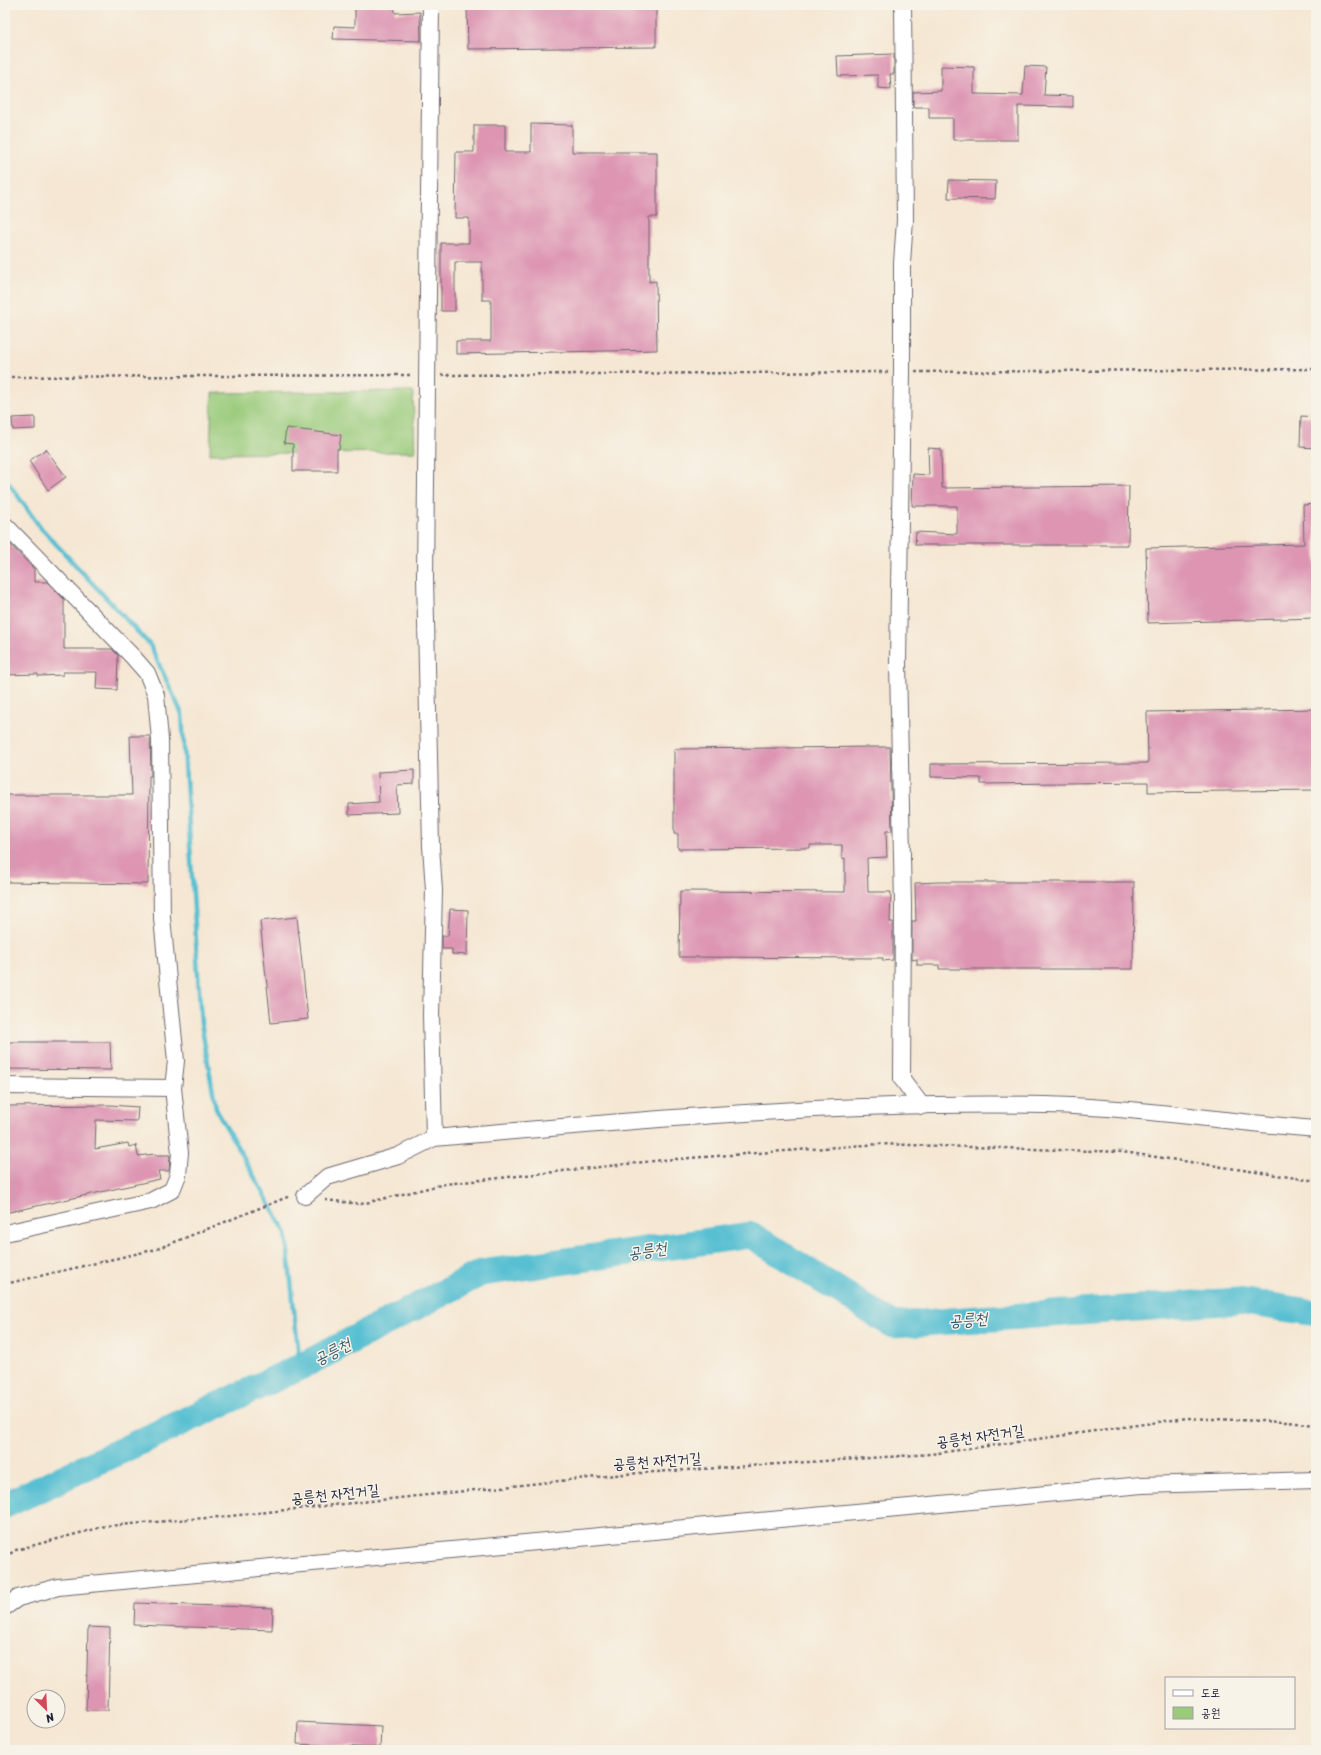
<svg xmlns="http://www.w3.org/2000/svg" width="1321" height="1755" font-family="Sriracha,'Poor Story',sans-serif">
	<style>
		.green { fill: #9acb7b; stroke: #5e765b }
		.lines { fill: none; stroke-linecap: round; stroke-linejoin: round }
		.stream { stroke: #56bfd2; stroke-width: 4.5 }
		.river { stroke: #56bfd2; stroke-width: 27 }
		.building { fill: #dd95b2 }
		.minor-casing { stroke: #6c6770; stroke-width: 18 }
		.path { stroke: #6c6770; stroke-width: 2.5; stroke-dasharray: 3 3; stroke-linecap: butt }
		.minor { stroke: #fff; stroke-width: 16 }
		.labels { text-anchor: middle; stroke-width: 3; stroke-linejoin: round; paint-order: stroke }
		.street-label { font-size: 15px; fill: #22223b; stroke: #f7f3e8 }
		.water-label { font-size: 16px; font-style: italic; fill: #345970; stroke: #f7f3e8 }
	</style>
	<rect width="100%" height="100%" fill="#f7f3e8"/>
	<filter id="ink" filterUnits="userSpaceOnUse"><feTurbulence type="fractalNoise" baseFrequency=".025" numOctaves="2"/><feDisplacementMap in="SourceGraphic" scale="8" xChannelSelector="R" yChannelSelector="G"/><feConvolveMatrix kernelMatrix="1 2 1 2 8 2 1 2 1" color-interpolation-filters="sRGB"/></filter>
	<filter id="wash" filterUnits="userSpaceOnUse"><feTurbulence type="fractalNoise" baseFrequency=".012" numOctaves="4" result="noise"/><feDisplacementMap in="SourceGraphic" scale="16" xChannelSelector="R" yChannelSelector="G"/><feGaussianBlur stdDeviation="0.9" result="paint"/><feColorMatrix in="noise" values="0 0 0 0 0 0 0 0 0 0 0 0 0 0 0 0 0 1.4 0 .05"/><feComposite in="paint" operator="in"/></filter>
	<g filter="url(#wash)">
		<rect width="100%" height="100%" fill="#f5e7d3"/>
		<path class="green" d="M 413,391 L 415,452 L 210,454 L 212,393 Z"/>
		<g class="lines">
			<path class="stream" d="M 5,478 L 40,527 L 150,645 L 182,714 L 201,1023 L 216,1109 L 286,1233 L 300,1367"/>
			<path class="river" d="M 5,1505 L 300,1367 L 481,1273 L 751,1235 L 893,1325 L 1238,1301 L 1316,1313"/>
		</g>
		<g id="blocks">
			<g class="building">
				<path d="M 355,5 L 394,5 L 395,13 L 420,12 L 421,41 L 333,39 L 334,26 L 355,27 Z"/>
				<path d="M 467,5 L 656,5 L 656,47 L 468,49 Z"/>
				<path d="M 894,54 L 894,74 L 890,74 L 891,89 L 878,88 L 878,75 L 838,76 L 837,56 Z"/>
				<path d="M 941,66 L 974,67 L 974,94 L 1023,95 L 1025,66 L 1046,67 L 1044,95 L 1073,96 L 1073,107 L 1018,106 L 1018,140 L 953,140 L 953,118 L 929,118 L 929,107 L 913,107 L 913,92 L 941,91 Z"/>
				<path d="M 531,124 L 572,125 L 572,152 L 657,152 L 657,217 L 649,217 L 649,282 L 656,281 L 657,350 L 456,354 L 456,341 L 491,341 L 491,300 L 482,300 L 482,262 L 455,262 L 455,311 L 441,311 L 441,243 L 469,243 L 469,218 L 455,218 L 456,152 L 474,152 L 474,125 L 505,125 L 505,152 L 531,152 Z"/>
				<path d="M 949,180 L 996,181 L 995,199 L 948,198 Z"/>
				<path d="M 1301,416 L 1316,417 L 1316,448 L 1300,447 Z"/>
				<path d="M 35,417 L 35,429 L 13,430 L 12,418 Z"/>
				<path d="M 286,428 L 341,435 L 339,449 L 337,449 L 337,471 L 293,471 L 293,444 L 284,443 Z"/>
				<path d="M 928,448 L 941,449 L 942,488 L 1129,486 L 1128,545 L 915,545 L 916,532 L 957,534 L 957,506 L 912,506 L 913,474 L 929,475 Z"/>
				<path d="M 46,449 L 66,477 L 48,490 L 29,461 Z"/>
				<path d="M 1315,504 L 1316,618 L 1148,623 L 1146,548 L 1304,544 L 1303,505 Z"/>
				<path d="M 5,539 L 34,569 L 34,582 L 47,582 L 64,599 L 64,649 L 112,649 L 118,655 L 117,690 L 96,689 L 97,672 L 63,672 L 63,675 L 38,676 L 38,674 L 5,675 Z"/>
				<path d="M 1316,709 L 1316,790 L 1148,792 L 1148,782 L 981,784 L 981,778 L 931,777 L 931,764 L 1148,763 L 1147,712 Z"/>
				<path d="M 130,736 L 150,736 L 151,776 L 149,776 L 148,884 L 5,882 L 5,795 L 132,795 Z"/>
				<path d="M 879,747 L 890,747 L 892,831 L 886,831 L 887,857 L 867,858 L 868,892 L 891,892 L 890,922 L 893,922 L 893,960 L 883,961 L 883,958 L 679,957 L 680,891 L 845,892 L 845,858 L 842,859 L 842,845 L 810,845 L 810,848 L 678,849 L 678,834 L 674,834 L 674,749 Z"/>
				<path d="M 414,770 L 414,784 L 397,785 L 398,813 L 349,815 L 349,804 L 379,802 L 378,772 Z"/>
				<path d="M 939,882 L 1134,882 L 1133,969 L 939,969 L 939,965 L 917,965 L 917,959 L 912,960 L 912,921 L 916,921 L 915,883 Z"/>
				<path d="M 450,909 L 468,910 L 467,955 L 452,954 L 452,949 L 442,949 L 442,936 L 448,936 Z"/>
				<path d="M 297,917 L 308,1019 L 271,1023 L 260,921 Z"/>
				<path d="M 5,1042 L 110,1042 L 111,1070 L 5,1069 Z"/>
				<path d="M 110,1105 L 138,1107 L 137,1121 L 96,1120 L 95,1149 L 128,1143 L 129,1147 L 136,1145 L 138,1156 L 155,1154 L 156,1155 L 170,1155 L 169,1171 L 158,1171 L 160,1179 L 5,1213 L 5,1106 Z"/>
				<path d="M 135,1603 L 273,1608 L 272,1630 L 134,1625 Z"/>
				<path d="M 88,1627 L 110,1628 L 108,1710 L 86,1710 Z"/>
				<path d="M 298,1722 L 381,1726 L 380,1748 L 297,1744 Z"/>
			</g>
		</g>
	</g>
	<g filter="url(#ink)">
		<use href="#blocks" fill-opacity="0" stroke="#6c6770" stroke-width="1"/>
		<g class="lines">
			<g class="minor-casing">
				<g id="minor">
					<path d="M 431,5 L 425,577 L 431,846 L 434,890 L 431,1015 L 434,1138"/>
					<path d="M 903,5 L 905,220 L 902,263 L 902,372 L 898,664 L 903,904 L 902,1079 L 922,1106"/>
					<path d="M 5,525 L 133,657 L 147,673 L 156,695 L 160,740 L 162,918 L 176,1061 L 173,1088 L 180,1153 L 178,1175 L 172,1190 L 151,1201 L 5,1233"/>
					<path d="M 5,1086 L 173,1088"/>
					<path d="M 305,1196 L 327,1177 L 398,1156 L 434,1138 C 638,1120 841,1101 1046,1105 C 1137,1107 1226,1122 1316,1129"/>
					<path d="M 5,1607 L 18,1598 L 58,1587 L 1142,1485 L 1316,1480"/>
				</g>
			</g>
			<g class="path">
				<path d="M 915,372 L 1316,369"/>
				<path d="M 441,375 L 888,372"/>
				<path d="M 5,377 L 412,375"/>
				<path d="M 325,1200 L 361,1204 L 445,1184 L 663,1160 L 879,1144 L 1123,1152 L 1316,1181"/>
				<path d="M 5,1284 L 157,1249 L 290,1196"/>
				<path d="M 5,1557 L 16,1550 L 106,1526 L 230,1516 L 625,1474 L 931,1454 L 1187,1418 L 1287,1422 L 1316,1425"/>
			</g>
			<use href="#minor" class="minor"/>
		</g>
	</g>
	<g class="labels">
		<g class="street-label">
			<text transform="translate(980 1436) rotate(-8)" y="5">공릉천 자전거길</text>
			<text transform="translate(657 1461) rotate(-4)" y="5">공릉천 자전거길</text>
			<text transform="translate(335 1494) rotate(-6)" y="5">공릉천 자전거길</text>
		</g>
		<g class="water-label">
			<text transform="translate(647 1250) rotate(-8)" y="6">공릉천</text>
			<text transform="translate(968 1319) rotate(-4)" y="6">공릉천</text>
			<text transform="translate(332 1351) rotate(-27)" y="6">공릉천</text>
		</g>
	</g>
	<rect width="1321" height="1755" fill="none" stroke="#f7f3e8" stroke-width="20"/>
	<rect x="1165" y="1677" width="130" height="52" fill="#f7f3e8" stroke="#a29fa3"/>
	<rect x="1173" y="1690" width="20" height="6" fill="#ffffff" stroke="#a29fa3"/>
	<text x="1201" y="1697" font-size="12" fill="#22223b">도로</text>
	<rect x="1173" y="1707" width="20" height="12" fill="#9acb7b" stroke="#a29fa3"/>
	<text x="1201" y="1717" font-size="12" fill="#22223b">공원</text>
	<g transform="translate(46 1709) rotate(156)"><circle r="19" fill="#f7f3e8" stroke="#a29fa3"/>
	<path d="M0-3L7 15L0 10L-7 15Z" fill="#d1495b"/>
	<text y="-6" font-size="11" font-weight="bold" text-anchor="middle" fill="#22223b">N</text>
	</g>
</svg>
